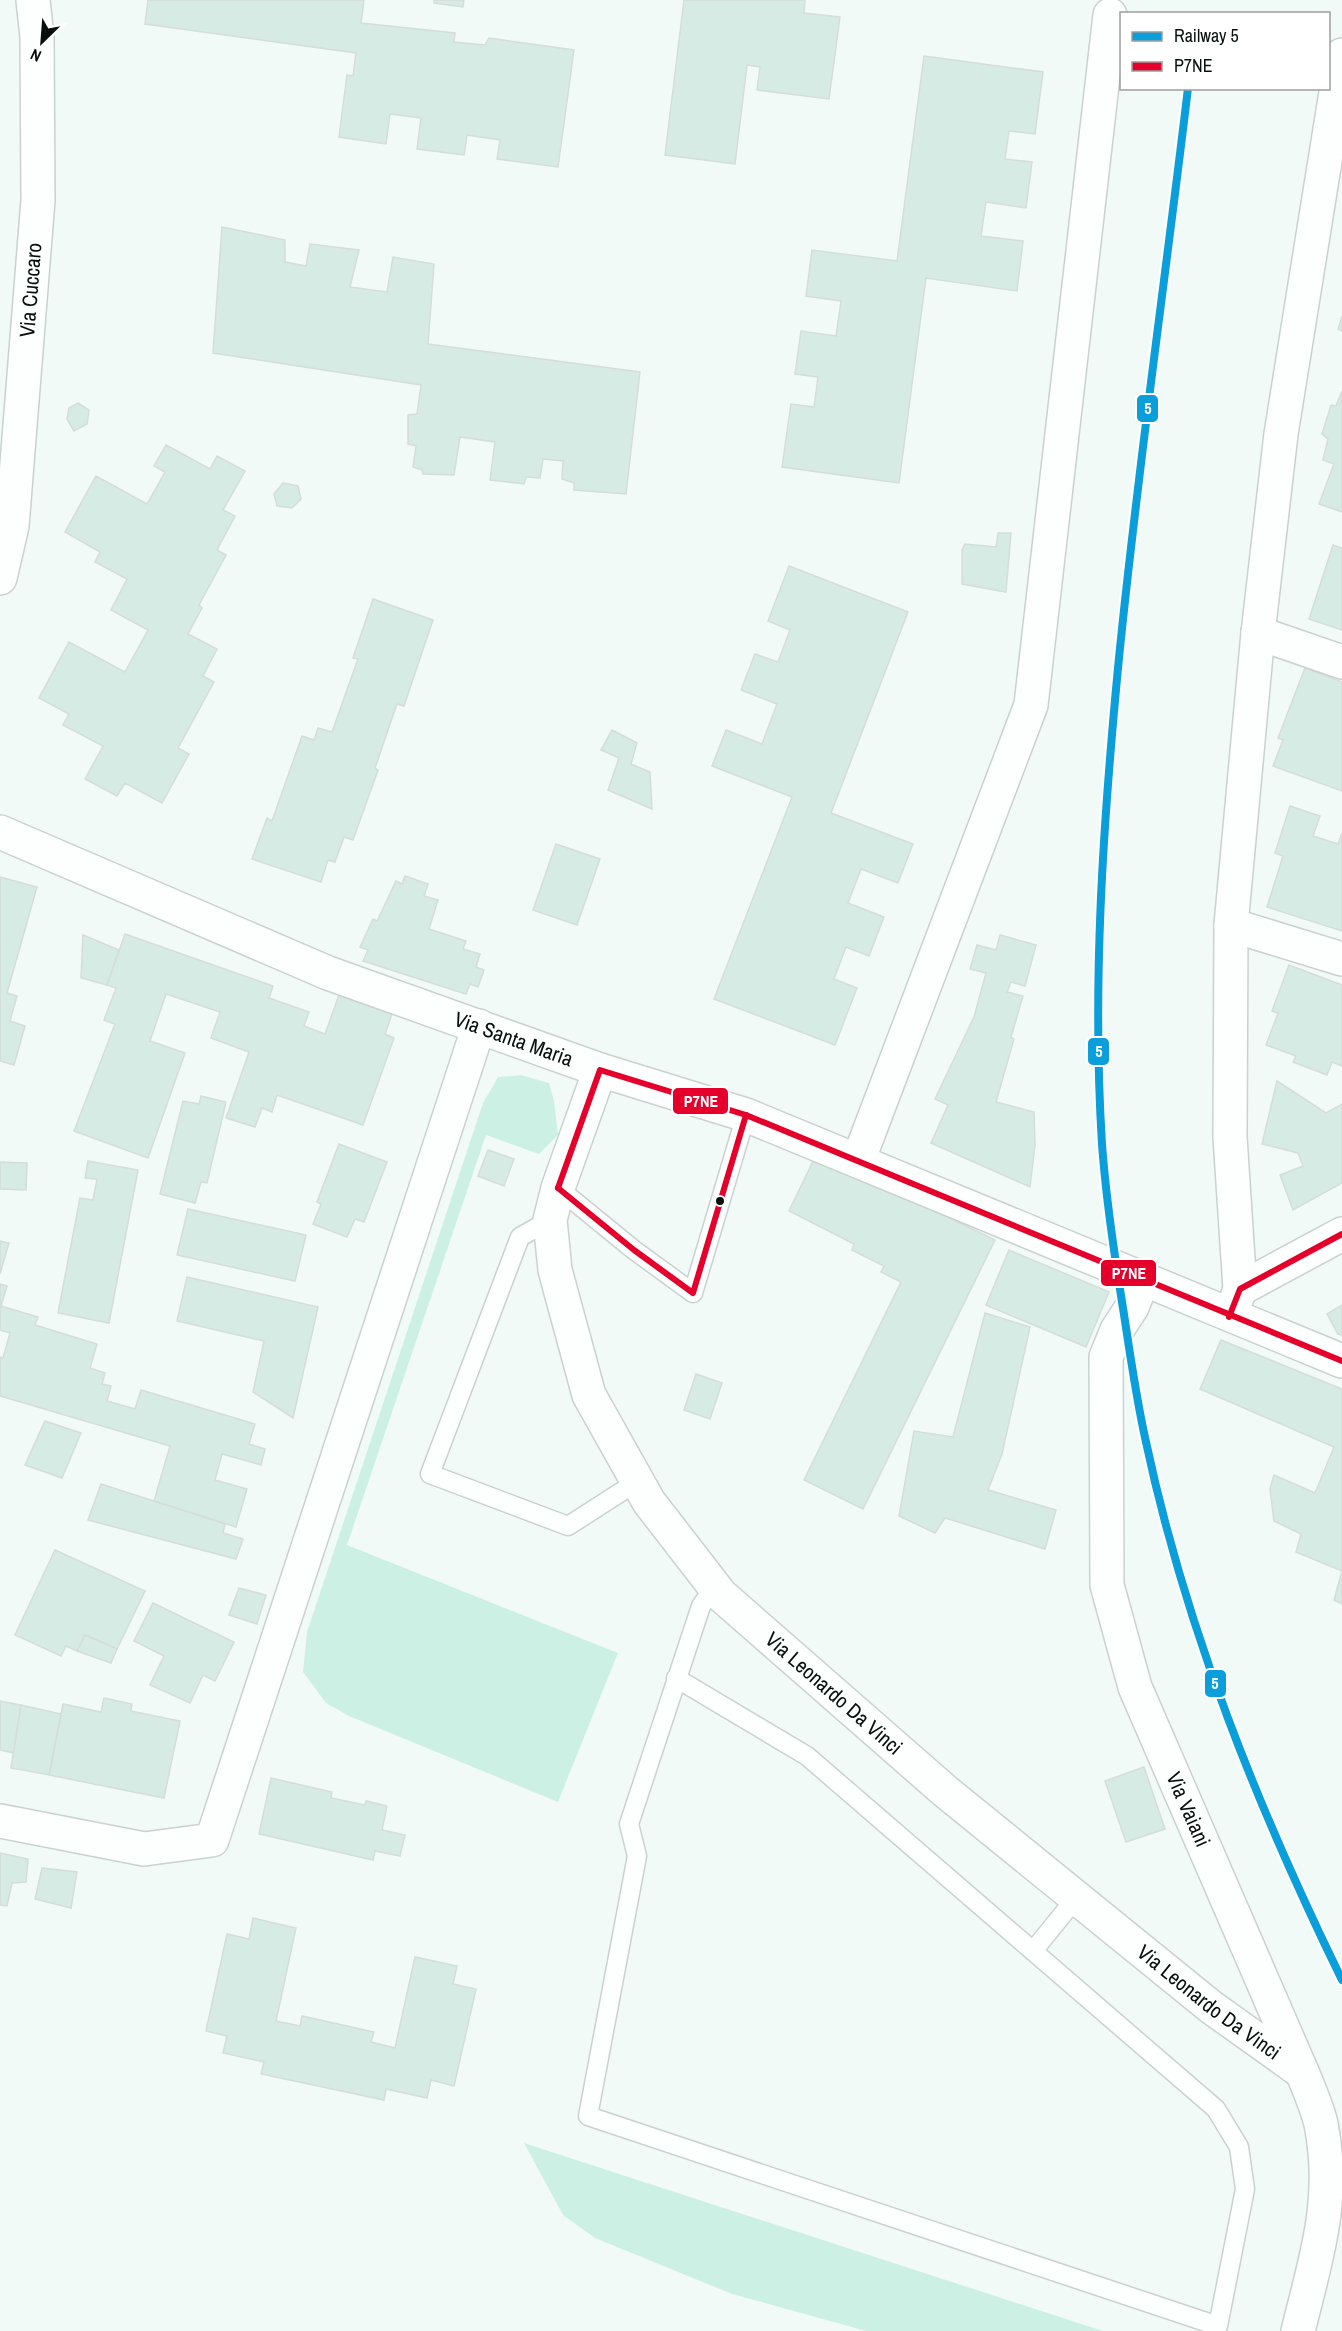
<svg xmlns="http://www.w3.org/2000/svg" width="1342" height="2331" font-family="'Archivo Narrow',sans-serif">
	<style>
		.green { fill: #ccf1e4 }
		.building { fill: #d6ebe4; stroke: #d5ddda; stroke-width: 1.5 }
		.lines { fill: none; stroke-linecap: round; stroke-linejoin: round }
		.service-casing { stroke: #cad2cf; stroke-width: 21 }
		.minor-casing { stroke: #cad2cf; stroke-width: 36 }
		.service { stroke: #fdfefe; stroke-width: 18 }
		.minor { stroke: #fdfefe; stroke-width: 33 }
		.bus-1-casing { stroke: #fff; stroke-width: 10 }
		.bus-1 { stroke: #e4002b; stroke-width: 6 }
		.rail-1-casing { stroke: #fff; stroke-width: 12 }
		.rail-1 { stroke: #0a9eda; stroke-width: 8 }
		.bus-dot { fill: #08100d; stroke: #fff; stroke-width: 2 }
		.labels { text-anchor: middle; stroke-width: 4.5; stroke-linejoin: round; paint-order: stroke }
		.street-label { font-size: 21px; fill: #08100d; stroke: #fff }
		.line-badge { stroke: #fff; stroke-width: 2 }
		.badge-label { font-size: 16px; text-anchor: middle; font-weight: bold; fill: #fff }
	</style>
	<rect width="100%" height="100%" fill="#f2faf7"/>
	<g class="green">
		<path d="M 521,1075 L 549,1083 L 554,1101 L 558,1135 L 539,1154 L 486,1135 L 347,1545 L 618,1653 L 558,1802 L 349,1716 L 326,1703 L 303,1672 L 307,1632 L 483,1103 L 498,1077 Z"/>
		<path d="M 524,2143 L 1103,2331 L 866,2331 L 732,2294 L 595,2238 L 563,2215 Z"/>
	</g>
	<g class="building">
		<path d="M 148,0 L 364,0 L 361,23 L 455,33 L 454,42 L 485,45 L 489,38 L 574,50 L 558,167 L 497,159 L 500,140 L 467,135 L 464,155 L 417,149 L 421,118 L 390,114 L 386,144 L 339,137 L 347,75 L 353,76 L 356,53 L 145,24 Z"/>
		<path d="M 434,0 L 464,0 L 463,7 L 434,3 Z"/>
		<path d="M 684,0 L 805,0 L 804,13 L 840,17 L 829,99 L 757,90 L 760,67 L 747,65 L 735,164 L 665,155 Z"/>
		<path d="M 924,56 L 1043,72 L 1035,134 L 1009,131 L 1005,159 L 1032,162 L 1026,208 L 986,202 L 981,236 L 1023,241 L 1017,291 L 926,278 L 899,483 L 782,467 L 791,404 L 814,407 L 818,377 L 795,374 L 801,331 L 836,336 L 841,301 L 806,296 L 812,250 L 897,261 Z"/>
		<path d="M 222,227 L 285,240 L 285,262 L 306,266 L 310,244 L 359,250 L 350,287 L 387,292 L 393,257 L 434,264 L 428,344 L 640,372 L 626,494 L 574,490 L 574,483 L 562,479 L 563,461 L 543,459 L 540,478 L 526,477 L 524,484 L 490,480 L 495,442 L 460,437 L 454,475 L 423,474 L 422,470 L 413,467 L 416,446 L 408,444 L 408,415 L 417,414 L 421,385 L 213,353 Z"/>
		<path d="M 1342,316 L 1342,331 L 1338,329 Z"/>
		<path d="M 1342,391 L 1342,512 L 1319,504 L 1334,464 L 1323,460 L 1328,439 L 1322,434 L 1331,405 L 1336,406 Z"/>
		<path d="M 78,403 L 89,410 L 87,424 L 74,431 L 67,419 L 69,408 Z"/>
		<path d="M 166,445 L 210,469 L 217,456 L 245,471 L 223,510 L 235,516 L 217,550 L 226,555 L 199,605 L 202,608 L 188,634 L 217,649 L 203,676 L 214,682 L 178,748 L 189,754 L 162,803 L 125,783 L 117,796 L 85,779 L 103,746 L 63,725 L 69,714 L 39,698 L 69,642 L 125,672 L 148,630 L 111,610 L 127,579 L 95,562 L 100,552 L 65,532 L 96,476 L 147,504 L 165,472 L 154,466 Z"/>
		<path d="M 283,483 L 298,486 L 301,499 L 292,508 L 277,506 L 274,494 Z"/>
		<path d="M 998,533 L 1011,533 L 1006,592 L 962,584 L 962,550 L 965,544 L 996,547 Z"/>
		<path d="M 1333,545 L 1342,548 L 1342,630 L 1309,619 Z"/>
		<path d="M 789,566 L 908,612 L 831,813 L 913,844 L 898,883 L 861,869 L 848,903 L 884,917 L 869,956 L 846,947 L 834,979 L 857,988 L 835,1045 L 714,999 L 792,797 L 712,766 L 726,730 L 762,744 L 777,704 L 741,690 L 755,654 L 778,662 L 790,630 L 768,621 Z"/>
		<path d="M 373,599 L 433,620 L 404,706 L 397,704 L 375,768 L 378,770 L 353,840 L 344,837 L 335,862 L 328,860 L 321,882 L 252,859 L 267,818 L 272,821 L 302,736 L 314,740 L 318,728 L 332,732 L 358,659 L 353,658 Z"/>
		<path d="M 1305,668 L 1342,682 L 1342,791 L 1273,766 L 1283,740 L 1278,738 Z"/>
		<path d="M 612,730 L 637,743 L 631,764 L 650,772 L 652,809 L 608,790 L 619,758 L 601,750 Z"/>
		<path d="M 1290,806 L 1320,816 L 1313,836 L 1338,844 L 1342,833 L 1342,931 L 1267,907 L 1283,856 L 1275,853 Z"/>
		<path d="M 556,844 L 600,859 L 577,925 L 533,910 Z"/>
		<path d="M 405,876 L 428,884 L 424,896 L 438,900 L 429,929 L 466,941 L 463,949 L 480,954 L 476,967 L 484,970 L 478,987 L 470,984 L 466,994 L 363,961 L 368,950 L 360,947 L 373,919 L 377,921 L 396,881 L 402,884 Z"/>
		<path d="M 0,877 L 37,887 L 7,993 L 17,996 L 10,1021 L 25,1026 L 14,1065 L 0,1061 Z"/>
		<path d="M 125,934 L 273,986 L 269,998 L 309,1012 L 304,1026 L 325,1034 L 339,995 L 392,1014 L 385,1034 L 394,1038 L 363,1125 L 277,1095 L 272,1112 L 262,1108 L 255,1127 L 226,1118 L 249,1052 L 211,1038 L 220,1012 L 166,994 L 150,1041 L 185,1053 L 148,1158 L 74,1131 L 115,1024 L 104,1020 L 116,988 L 107,985 Z"/>
		<path d="M 83,935 L 119,950 L 107,985 L 81,978 Z"/>
		<path d="M 1000,935 L 1036,945 L 1025,986 L 1011,982 L 1007,992 L 1023,996 L 1011,1037 L 1014,1039 L 996,1102 L 1034,1112 L 1035,1145 L 1030,1187 L 931,1143 L 948,1105 L 935,1099 L 974,1017 L 986,973 L 970,969 L 977,945 L 996,950 Z"/>
		<path d="M 1289,965 L 1342,985 L 1342,1066 L 1332,1062 L 1327,1075 L 1293,1062 L 1296,1056 L 1266,1045 L 1278,1013 L 1272,1011 Z"/>
		<path d="M 1277,1081 L 1326,1113 L 1342,1104 L 1342,1183 L 1293,1210 L 1280,1175 L 1303,1166 L 1298,1153 L 1262,1144 Z"/>
		<path d="M 201,1096 L 226,1102 L 207,1183 L 201,1182 L 195,1203 L 160,1194 L 183,1101 L 199,1104 Z"/>
		<path d="M 339,1144 L 387,1162 L 364,1222 L 355,1219 L 347,1237 L 313,1224 L 321,1204 L 317,1202 Z"/>
		<path d="M 488,1150 L 514,1159 L 504,1186 L 478,1176 Z"/>
		<path d="M 817,1153 L 995,1240 L 863,1509 L 804,1480 L 901,1282 L 881,1272 L 884,1266 L 852,1250 L 854,1244 L 789,1211 Z"/>
		<path d="M 88,1161 L 138,1170 L 109,1323 L 58,1313 L 80,1198 L 93,1200 L 97,1179 L 85,1178 Z"/>
		<path d="M 0,1162 L 27,1163 L 26,1190 L 0,1189 Z"/>
		<path d="M 188,1209 L 306,1235 L 295,1281 L 177,1255 Z"/>
		<path d="M 0,1241 L 9,1243 L 0,1274 Z"/>
		<path d="M 1009,1250 L 1109,1292 L 1086,1347 L 986,1305 Z"/>
		<path d="M 187,1277 L 318,1307 L 293,1418 L 253,1392 L 264,1341 L 177,1321 Z"/>
		<path d="M 0,1284 L 7,1286 L 1,1306 L 38,1317 L 35,1325 L 97,1344 L 90,1368 L 105,1373 L 102,1384 L 111,1386 L 107,1401 L 135,1409 L 141,1390 L 255,1424 L 249,1444 L 265,1449 L 261,1465 L 222,1454 L 215,1480 L 247,1489 L 236,1527 L 154,1501 L 170,1446 L 0,1396 L 0,1357 L 3,1358 L 10,1333 L 0,1330 Z"/>
		<path d="M 1342,1305 L 1342,1335 L 1338,1334 L 1327,1314 Z"/>
		<path d="M 985,1313 L 1030,1327 L 1002,1454 L 988,1490 L 1056,1510 L 1045,1549 L 945,1518 L 935,1533 L 899,1516 L 914,1431 L 953,1437 Z"/>
		<path d="M 1221,1340 L 1342,1389 L 1342,1604 L 1334,1600 L 1342,1571 L 1296,1552 L 1301,1534 L 1274,1521 L 1270,1489 L 1274,1475 L 1315,1493 L 1334,1447 L 1200,1389 Z"/>
		<path d="M 696,1374 L 722,1383 L 710,1419 L 684,1410 Z"/>
		<path d="M 45,1421 L 81,1433 L 62,1478 L 25,1465 Z"/>
		<path d="M 101,1484 L 225,1524 L 223,1533 L 243,1539 L 236,1559 L 88,1520 Z"/>
		<path d="M 55,1550 L 145,1591 L 117,1649 L 85,1635 L 77,1651 L 66,1646 L 61,1656 L 15,1635 Z"/>
		<path d="M 239,1588 L 266,1595 L 257,1624 L 229,1615 Z"/>
		<path d="M 153,1603 L 234,1642 L 215,1681 L 203,1675 L 190,1703 L 150,1685 L 164,1656 L 134,1641 Z"/>
		<path d="M 85,1635 L 117,1649 L 111,1663 L 77,1651 Z"/>
		<path d="M 104,1698 L 132,1704 L 131,1711 L 180,1721 L 164,1798 L 49,1775 L 63,1704 L 101,1712 Z"/>
		<path d="M 0,1701 L 21,1705 L 14,1753 L 0,1750 Z"/>
		<path d="M 21,1705 L 61,1714 L 49,1775 L 11,1768 Z"/>
		<path d="M 1144,1767 L 1165,1829 L 1126,1842 L 1105,1781 Z"/>
		<path d="M 271,1778 L 332,1792 L 331,1798 L 365,1805 L 366,1801 L 387,1806 L 382,1830 L 405,1835 L 400,1856 L 375,1851 L 373,1860 L 259,1834 Z"/>
		<path d="M 0,1853 L 28,1859 L 26,1882 L 12,1883 L 7,1906 L 0,1905 Z"/>
		<path d="M 42,1868 L 77,1872 L 71,1908 L 35,1899 Z"/>
		<path d="M 253,1918 L 296,1928 L 276,2021 L 300,2026 L 302,2016 L 374,2032 L 371,2042 L 395,2048 L 415,1957 L 457,1966 L 453,1984 L 476,1989 L 454,2086 L 431,2080 L 427,2098 L 386,2089 L 384,2100 L 261,2074 L 264,2062 L 223,2053 L 227,2036 L 206,2031 L 227,1934 L 249,1939 Z"/>
	</g>
	<g class="lines">
		<g class="service-casing">
			<g id="service">
				<path d="M 558,1188 L 634,1250 L 693,1293 L 746,1115"/>
				<path d="M 550,1220 L 520,1237 L 430,1474 L 568,1526 L 638,1481"/>
				<path d="M 676,1678 L 807,1756 L 1216,2109 L 1239,2147 L 1245,2189 L 1218,2326 L 588,2116 L 637,1856 L 629,1824 L 701,1606 L 714,1587"/>
				<path d="M 1033,1951 L 1076,1898"/>
			</g>
		</g>
		<g class="minor-casing">
			<g id="minor">
				<path id="s1" d="M 0,578 L 12,526 L 38,200 L 37,37 L 33,0"/>
				<path d="M 1258,633 L 1342,662"/>
				<path id="s2" d="M 0,832 L 328,973 L 600,1070 L 746,1115 L 1342,1361"/>
				<path d="M 1231,925 L 1342,959"/>
				<path id="s3" d="M 600,1070 L 558,1188 L 550,1220 L 555,1270 L 589,1395 L 649,1502 L 721,1595 L 945,1791 L 1211,2007 L 1302,2072"/>
				<path d="M 858,1161 L 1031,705 L 1110,15"/>
				<path id="s4" d="M 1143,1279 L 1132,1307 L 1117,1330 L 1106,1357 L 1107,1585 L 1135,1687 L 1302,2072 C 1309,2089 1317,2107 1321,2124 C 1336,2200 1316,2258 1298,2331"/>
				<path d="M 1240,1289 L 1230,1137 L 1231,925 L 1258,633 L 1281,434 L 1342,55"/>
				<path d="M 1233,1309 L 1240,1289 L 1342,1234"/>
				<path d="M 0,1821 L 144,1849 L 212,1840 L 479,1026"/>
			</g>
		</g>
		<use href="#service" class="service"/>
		<use href="#minor" class="minor"/>
		<g class="bus-1-casing">
			<g id="bus-1">
				<path d="M 558,1188 L 600,1070 L 746,1115 L 1342,1361"/>
				<path d="M 558,1188 L 634,1250 L 693,1293 L 746,1115"/>
				<path d="M 1229,1317 L 1240,1289 L 1342,1234"/>
			</g>
		</g>
		<use href="#bus-1" class="bus-1"/>
		<g class="rail-1-casing">
			<path id="rail-1" d="M 1188,88 C 1165,282 1137,474 1118,668 C 1103,826 1092,986 1102,1144 C 1106,1199 1114,1253 1123,1308 C 1130,1353 1136,1398 1146,1442 C 1186,1630 1258,1808 1342,1980"/>
		</g>
		<use href="#rail-1" class="rail-1"/>
	</g>
	<circle class="bus-dot" cx="720" cy="1201" r="5"/>
	<g class="labels">
		<g class="street-label">
			<text dy="7" stroke="none"><textPath href="#s1" startOffset="290">Via Cuccaro</textPath></text>
			<text dy="7" stroke="none"><textPath href="#s2" startOffset="554">Via Santa Maria</textPath></text>
			<text dy="7" stroke="none"><textPath href="#s3" startOffset="728">Via Leonardo Da Vinci</textPath></text>
			<text dy="7" stroke="none"><textPath href="#s4" startOffset="554">Via Vaiani</textPath></text>
			<text dy="7" stroke="none"><textPath href="#s3" startOffset="1214">Via Leonardo Da Vinci</textPath></text>
		</g>
	</g>
	<g class="line-badge">
		<rect x="1136" y="394" width="23" height="29" rx="6" fill="#0a9eda"/>
		<rect x="1087" y="1037" width="23" height="29" rx="6" fill="#0a9eda"/>
		<rect x="672" y="1087" width="57" height="28" rx="6" fill="#e4002b"/>
		<rect x="1100" y="1259" width="57" height="28" rx="6" fill="#e4002b"/>
		<rect x="1204" y="1669" width="23" height="29" rx="6" fill="#0a9eda"/>
	</g>
	<g class="badge-label">
		<text x="1148" y="414">5</text>
		<text x="1099" y="1057">5</text>
		<text x="701" y="1107">P7NE</text>
		<text x="1129" y="1279">P7NE</text>
		<text x="1215" y="1689">5</text>
	</g>
	<rect x="1120" y="12" width="210" height="78" fill="#ffffff" stroke="#9c9f9e" stroke-width="1.5"/>
	<rect x="1132" y="32" width="30" height="9" fill="#0a9eda" stroke="#9c9f9e" stroke-width="1.5"/>
	<text x="1174" y="42" font-size="18" fill="#08100d">Railway 5</text>
	<rect x="1132" y="62" width="30" height="9" fill="#e4002b" stroke="#9c9f9e" stroke-width="1.5"/>
	<text x="1174" y="72" font-size="18" fill="#08100d">P7NE</text>
	<g transform="translate(42 42) rotate(205)" stroke="#ffffff" stroke-width="4.5" paint-order="stroke">
	<path d="M0-4.5L10 22L0 15L-10 22Z" fill="#08100d"/>
	<text y="-9" font-size="16" font-weight="bold" text-anchor="middle" fill="#08100d">N</text>
	</g>
</svg>
